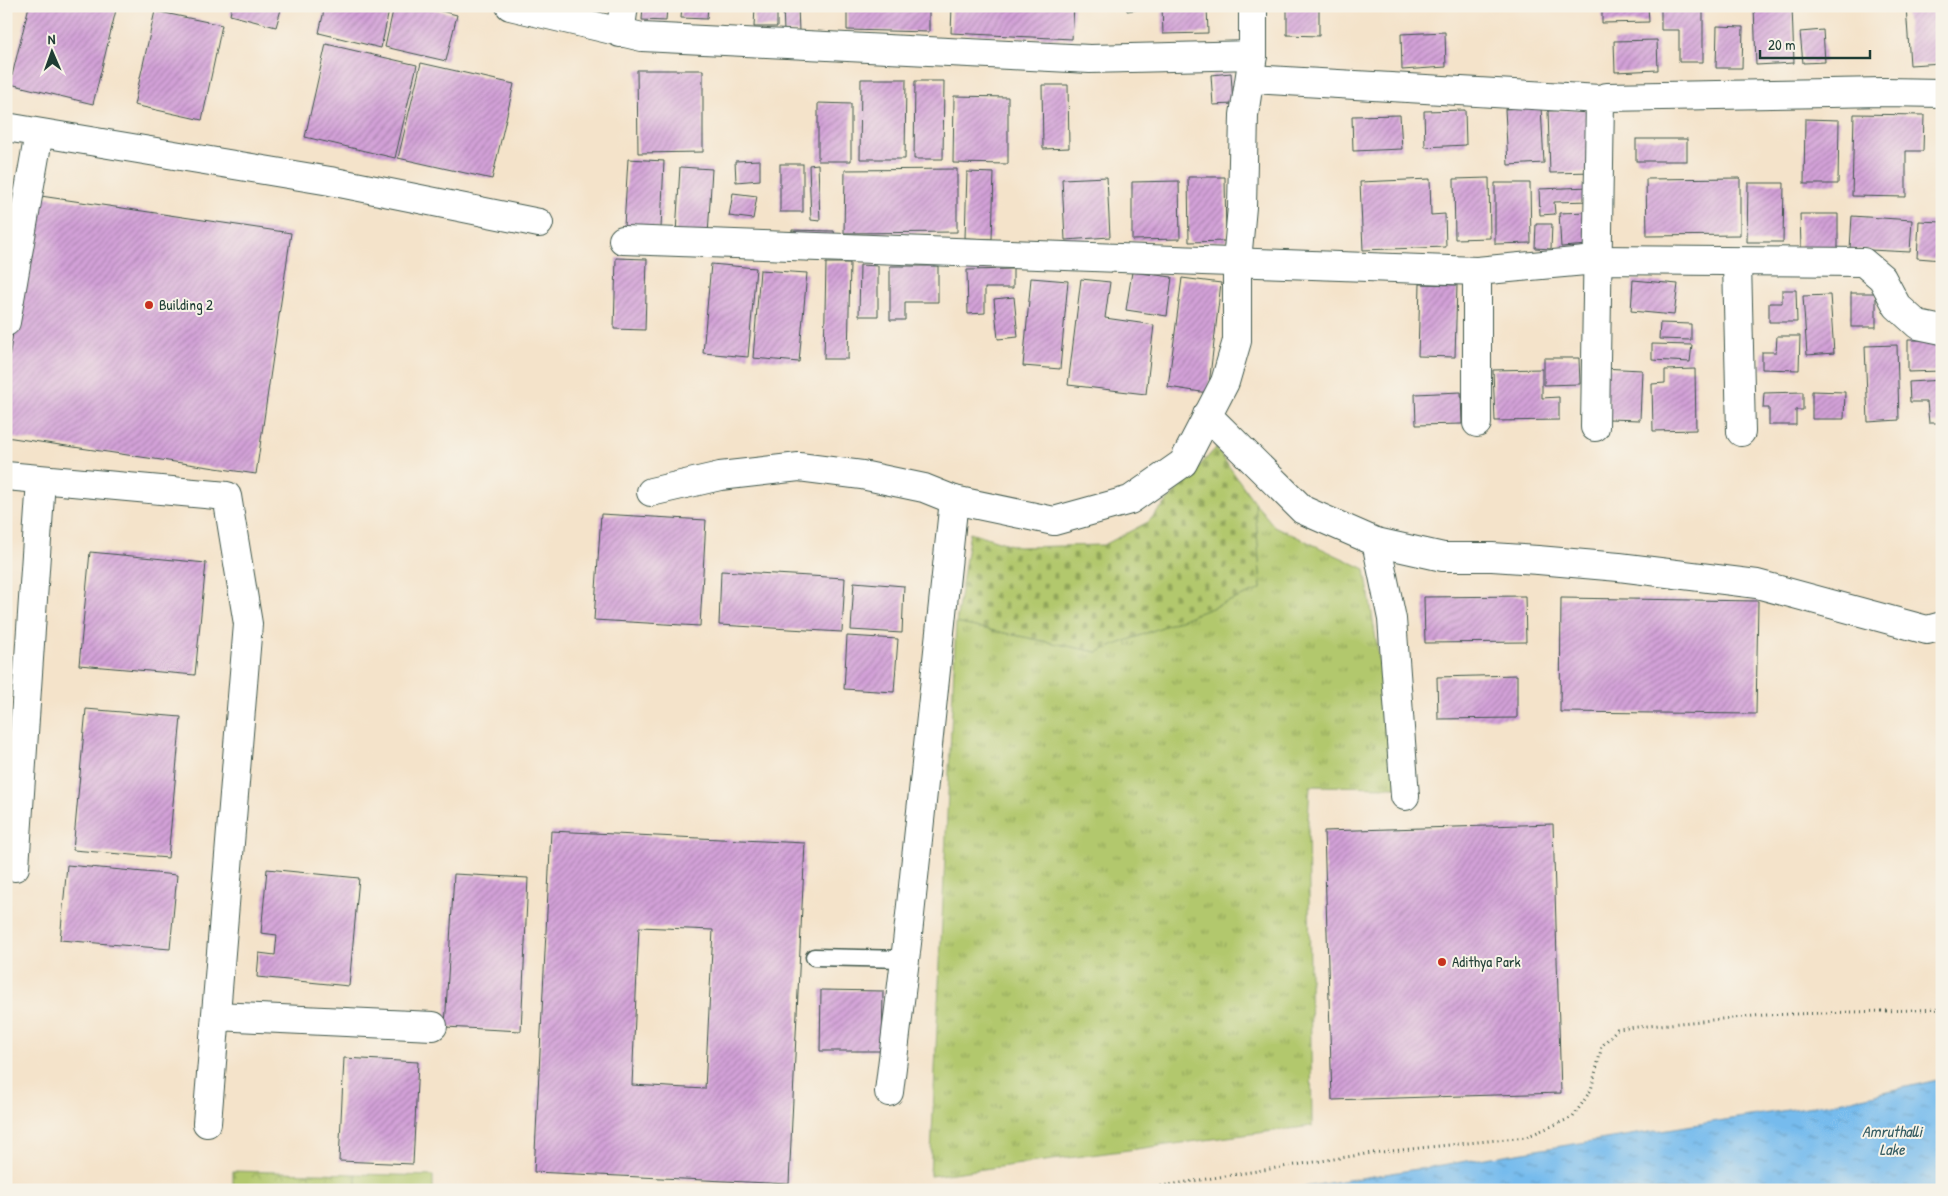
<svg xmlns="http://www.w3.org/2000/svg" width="1948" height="1196" font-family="'Patrick Hand',sans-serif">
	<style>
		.grass { fill: url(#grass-tufts); stroke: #688250 }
		.cemetery { fill: url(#cemetery-stones); stroke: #688250 }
		.park { fill: url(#park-crowns); stroke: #688250 }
		.pitch { fill: #b2c86d; stroke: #688250 }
		.water { fill: url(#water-ripples); stroke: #4a7c90 }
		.building { fill: url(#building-hatch); fill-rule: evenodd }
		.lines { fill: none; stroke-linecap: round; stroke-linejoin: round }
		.lane-casing { stroke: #3f564a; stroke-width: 19 }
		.street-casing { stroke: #3f564a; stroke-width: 30 }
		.path { stroke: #3f564a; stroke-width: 3; stroke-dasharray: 1 4; stroke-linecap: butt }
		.lane { stroke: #fff; stroke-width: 16 }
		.street { stroke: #fff; stroke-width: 28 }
		.poi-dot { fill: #c8321e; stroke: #f7f3e8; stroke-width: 2 }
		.labels { text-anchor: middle; stroke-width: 4; stroke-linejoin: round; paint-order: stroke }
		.poi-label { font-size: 15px; fill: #1f3d34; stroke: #f7f3e8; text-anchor: start }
		.water-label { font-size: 16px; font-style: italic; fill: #355c62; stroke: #f7f3e8 }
	</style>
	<defs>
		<pattern id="grass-tufts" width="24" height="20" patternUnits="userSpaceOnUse" patternTransform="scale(1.25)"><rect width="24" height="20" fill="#b2c86d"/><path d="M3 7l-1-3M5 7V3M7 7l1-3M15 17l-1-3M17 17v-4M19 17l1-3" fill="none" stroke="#90a45a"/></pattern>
		<pattern id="cemetery-stones" width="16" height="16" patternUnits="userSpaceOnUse" patternTransform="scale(1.25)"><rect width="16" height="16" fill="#b2c86d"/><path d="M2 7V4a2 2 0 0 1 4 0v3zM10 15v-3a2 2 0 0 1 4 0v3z" fill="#90a45a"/></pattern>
		<pattern id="park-crowns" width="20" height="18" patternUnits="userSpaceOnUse" patternTransform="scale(1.25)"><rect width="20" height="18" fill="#b2c86d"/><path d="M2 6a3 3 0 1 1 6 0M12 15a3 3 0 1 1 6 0" fill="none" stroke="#90a45a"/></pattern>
		<pattern id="water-ripples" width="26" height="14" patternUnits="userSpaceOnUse" patternTransform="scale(1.25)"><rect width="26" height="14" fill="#76bbed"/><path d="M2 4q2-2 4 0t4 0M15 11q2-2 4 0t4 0" fill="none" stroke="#6099c1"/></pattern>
		<pattern id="building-hatch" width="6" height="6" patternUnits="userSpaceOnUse" patternTransform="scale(1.25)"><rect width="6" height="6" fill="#d3a1d8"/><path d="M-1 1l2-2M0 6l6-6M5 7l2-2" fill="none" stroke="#ab84b0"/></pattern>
	</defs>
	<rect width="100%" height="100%" fill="#f7f3e8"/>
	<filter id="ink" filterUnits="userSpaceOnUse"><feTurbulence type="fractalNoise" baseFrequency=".02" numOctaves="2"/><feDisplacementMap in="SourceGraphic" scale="10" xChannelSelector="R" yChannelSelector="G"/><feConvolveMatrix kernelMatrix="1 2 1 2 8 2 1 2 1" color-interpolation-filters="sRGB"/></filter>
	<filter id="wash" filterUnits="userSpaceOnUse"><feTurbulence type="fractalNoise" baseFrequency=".0096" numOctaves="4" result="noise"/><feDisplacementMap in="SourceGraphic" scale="20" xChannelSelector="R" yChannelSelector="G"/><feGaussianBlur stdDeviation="1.12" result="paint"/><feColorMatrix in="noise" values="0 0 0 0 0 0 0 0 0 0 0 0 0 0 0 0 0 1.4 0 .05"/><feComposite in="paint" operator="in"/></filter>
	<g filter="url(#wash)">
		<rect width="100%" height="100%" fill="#f4e3ca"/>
		<path class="grass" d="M 1255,503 L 1274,526 L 1365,569 L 1399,787 L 1310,786 L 1308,820 L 1312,1126 L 930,1176 L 956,623 L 1097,652 L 1261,589 Z"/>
		<path class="cemetery" d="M 1216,448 L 1255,503 L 1261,589 L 1097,652 L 956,623 L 970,532 L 1018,547 L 1104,545 L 1148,522 Z"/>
		<path class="park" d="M 233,1171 L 356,1174 L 356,1190 L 233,1190 Z"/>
		<path class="pitch" d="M 356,1174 L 433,1176 L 433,1190 L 356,1190 Z"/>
		<path class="water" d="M 1942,1079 L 1942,1190 L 1285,1190 L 1844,1101 Z"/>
		<g id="blocks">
			<g class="building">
				<path d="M 29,6 L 117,6 L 93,104 L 10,84 Z"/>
				<path d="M 232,6 L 282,6 L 276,27 L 230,15 Z"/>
				<path d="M 325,6 L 390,6 L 381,48 L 319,33 Z"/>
				<path d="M 394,6 L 421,6 L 457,15 L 446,61 L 385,47 Z"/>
				<path d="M 643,6 L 667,6 L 666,21 L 642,20 Z"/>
				<path d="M 682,6 L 708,6 L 707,19 L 681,18 Z"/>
				<path d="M 755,6 L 777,6 L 777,27 L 754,27 Z"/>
				<path d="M 783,6 L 798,6 L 799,32 L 784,32 Z"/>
				<path d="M 847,6 L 929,6 L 929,32 L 847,30 Z"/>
				<path d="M 952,6 L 1074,6 L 1072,39 L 951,33 Z"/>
				<path d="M 1127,6 L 1147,6 L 1147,8 L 1127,11 Z"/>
				<path d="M 1162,6 L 1207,6 L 1208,33 L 1163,34 Z"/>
				<path d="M 1287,6 L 1319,6 L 1319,36 L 1287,35 Z"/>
				<path d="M 1602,6 L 1648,6 L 1649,22 L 1602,23 Z"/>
				<path d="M 1703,6 L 1703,62 L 1679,62 L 1679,30 L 1661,30 L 1661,7 Z"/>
				<path d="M 1754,6 L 1792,6 L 1794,63 L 1756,65 Z"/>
				<path d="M 1906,6 L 1942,6 L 1942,63 L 1910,65 Z"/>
				<path d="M 155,11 L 222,25 L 202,120 L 134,105 Z"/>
				<path d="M 1717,26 L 1743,27 L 1742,68 L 1716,68 Z"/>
				<path d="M 1823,30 L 1825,62 L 1803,63 L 1800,32 Z"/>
				<path d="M 1445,32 L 1446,67 L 1402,70 L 1401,34 Z"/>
				<path d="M 1657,40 L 1658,70 L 1615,72 L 1614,41 Z"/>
				<path d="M 326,44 L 417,65 L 395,158 L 305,137 Z"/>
				<path d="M 421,63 L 514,84 L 492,179 L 398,158 Z"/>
				<path d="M 637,70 L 703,70 L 703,152 L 638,153 Z"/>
				<path d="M 1231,73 L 1233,104 L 1213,105 L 1211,75 Z"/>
				<path d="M 861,79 L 906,79 L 905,159 L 860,159 Z"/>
				<path d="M 915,81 L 944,81 L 943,159 L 914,159 Z"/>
				<path d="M 1042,85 L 1068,85 L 1069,148 L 1043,149 Z"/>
				<path d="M 954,96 L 1008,97 L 1008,164 L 953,163 Z"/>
				<path d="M 818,103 L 851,104 L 851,161 L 818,161 Z"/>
				<path d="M 1541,107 L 1544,163 L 1508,165 L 1505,109 Z"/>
				<path d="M 1592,109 L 1594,172 L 1550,173 L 1548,111 Z"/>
				<path d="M 1465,110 L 1466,145 L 1425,147 L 1424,111 Z"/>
				<path d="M 1854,114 L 1924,115 L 1923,151 L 1906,151 L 1906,197 L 1852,196 Z"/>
				<path d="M 1400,115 L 1402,149 L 1353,151 L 1352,116 Z"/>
				<path d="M 1805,119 L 1839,120 L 1838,184 L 1804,184 Z"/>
				<rect x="1636" y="139" width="51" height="22"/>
				<path d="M 628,159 L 664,161 L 661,228 L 624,226 Z"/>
				<path d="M 760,160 L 760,180 L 736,182 L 735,161 Z"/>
				<rect x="780" y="164" width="23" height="48"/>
				<path d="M 818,164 L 820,221 L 811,220 L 809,165 Z"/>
				<path d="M 680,167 L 712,169 L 708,235 L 676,233 Z"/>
				<path d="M 957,169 L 957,232 L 844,233 L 845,170 Z"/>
				<path d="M 967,172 L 994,173 L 992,239 L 965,238 Z"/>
				<path d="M 1107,177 L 1110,237 L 1065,240 L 1062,179 Z"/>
				<path d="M 1188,177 L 1225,177 L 1226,241 L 1189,242 Z"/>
				<path d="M 1489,178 L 1490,238 L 1455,239 L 1454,179 Z"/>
				<path d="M 1740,178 L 1740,235 L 1647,236 L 1646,179 Z"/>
				<path d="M 1430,179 L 1431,215 L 1445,214 L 1446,247 L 1363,250 L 1360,182 Z"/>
				<path d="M 1179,181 L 1180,239 L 1132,240 L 1132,182 Z"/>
				<path d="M 1495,183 L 1530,183 L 1531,243 L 1495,244 Z"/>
				<path d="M 1748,183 L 1784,183 L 1783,242 L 1747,242 Z"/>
				<path d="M 1590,187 L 1591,201 L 1554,202 L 1555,214 L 1540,215 L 1539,189 Z"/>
				<path d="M 733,193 L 757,196 L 753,219 L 729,216 Z"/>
				<path d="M 34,195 L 291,233 L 256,474 L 6,437 L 6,378 Z"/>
				<path d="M 1587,212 L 1589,245 L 1561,247 L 1559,213 Z"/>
				<path d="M 1800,214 L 1838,214 L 1838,249 L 1801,249 Z"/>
				<path d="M 1852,216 L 1912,220 L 1910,252 L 1850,249 Z"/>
				<path d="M 1919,221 L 1942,222 L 1942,260 L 1917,258 Z"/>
				<path d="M 1536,224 L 1552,224 L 1551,249 L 1535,248 Z"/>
				<path d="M 792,230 L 834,231 L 836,242 L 791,239 Z"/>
				<path d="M 616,258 L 647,259 L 645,330 L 614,329 Z"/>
				<path d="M 826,263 L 850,263 L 848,359 L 824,359 Z"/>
				<path d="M 711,264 L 756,268 L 748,357 L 703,353 Z"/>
				<path d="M 860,265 L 878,266 L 878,316 L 859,316 Z"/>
				<path d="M 890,266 L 938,266 L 938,302 L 905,302 L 905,320 L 890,320 Z"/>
				<path d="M 1013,269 L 1013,288 L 985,288 L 985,313 L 968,314 L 967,270 Z"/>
				<path d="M 760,270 L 807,273 L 799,362 L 753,358 Z"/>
				<path d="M 1132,272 L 1172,277 L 1167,316 L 1126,310 Z"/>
				<path d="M 1031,278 L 1068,281 L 1060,369 L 1023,366 Z"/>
				<path d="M 1182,278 L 1221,283 L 1208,393 L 1168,387 Z"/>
				<path d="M 1081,279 L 1110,282 L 1105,318 L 1154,325 L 1146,394 L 1068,385 Z"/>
				<path d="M 1633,280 L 1678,284 L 1674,315 L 1631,311 Z"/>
				<path d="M 1420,284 L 1457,285 L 1455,357 L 1418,356 Z"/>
				<path d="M 1782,290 L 1796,290 L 1797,322 L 1769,322 L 1769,303 L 1782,303 Z"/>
				<rect x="1851" y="293" width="25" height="34"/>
				<path d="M 1830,295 L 1834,353 L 1807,355 L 1803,296 Z"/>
				<path d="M 1014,297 L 1018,337 L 998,339 L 994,299 Z"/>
				<path d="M 1660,323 L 1691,324 L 1691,340 L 1659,339 Z"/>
				<path d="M 1777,336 L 1800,336 L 1799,370 L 1762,369 L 1762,352 L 1776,352 Z"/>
				<path d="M 1908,340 L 1942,340 L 1942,371 L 1908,372 Z"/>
				<path d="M 1652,344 L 1692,345 L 1690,362 L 1652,360 Z"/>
				<path d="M 1897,345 L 1899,420 L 1868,422 L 1865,346 Z"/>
				<path d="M 1544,358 L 1579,358 L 1580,384 L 1544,385 Z"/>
				<path d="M 1601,368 L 1642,370 L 1640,420 L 1609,419 L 1609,400 L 1599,400 Z"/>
				<path d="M 1542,369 L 1542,398 L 1559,397 L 1559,420 L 1495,421 L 1493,370 Z"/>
				<path d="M 1695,369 L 1696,430 L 1653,431 L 1652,384 L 1665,383 L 1665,370 Z"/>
				<path d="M 1942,380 L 1942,423 L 1929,423 L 1927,402 L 1910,402 L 1909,382 Z"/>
				<path d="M 1812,391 L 1845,392 L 1844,419 L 1812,419 Z"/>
				<path d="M 1461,392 L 1462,424 L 1416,425 L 1415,394 Z"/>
				<path d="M 1803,392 L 1803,410 L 1796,410 L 1796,425 L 1769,425 L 1769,408 L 1763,408 L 1764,393 Z"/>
				<path d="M 601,514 L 706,520 L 700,626 L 594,620 Z"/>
				<path d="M 90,552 L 206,563 L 195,675 L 79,665 Z"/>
				<path d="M 721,571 L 845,578 L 842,632 L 719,625 Z"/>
				<path d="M 854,582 L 904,586 L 902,633 L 851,630 Z"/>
				<path d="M 1525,596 L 1526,642 L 1425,643 L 1424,597 Z"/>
				<path d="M 1561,598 L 1758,601 L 1756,714 L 1560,712 Z"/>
				<path d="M 847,636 L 898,639 L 894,692 L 844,689 Z"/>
				<path d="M 1517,675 L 1517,718 L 1438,719 L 1437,677 Z"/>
				<path d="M 86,709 L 181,717 L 168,858 L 73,850 Z"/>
				<path d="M 1553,824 L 1561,1093 L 1332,1100 L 1324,831 Z"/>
				<path d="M 551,831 L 805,843 L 789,1184 L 534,1172 ZM 639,927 L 713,930 L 705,1089 L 632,1085 Z"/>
				<path d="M 67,865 L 177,875 L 170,949 L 60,940 Z"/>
				<path d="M 267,869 L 359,878 L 349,986 L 257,977 L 259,953 L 275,955 L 277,935 L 261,933 Z"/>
				<path d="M 454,874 L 528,878 L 521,1031 L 445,1027 Z"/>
				<path d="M 821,990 L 883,991 L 882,1051 L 820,1051 Z"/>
				<path d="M 344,1058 L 418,1062 L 413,1164 L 339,1161 Z"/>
			</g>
		</g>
	</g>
	<g filter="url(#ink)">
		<use href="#blocks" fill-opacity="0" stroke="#3f564a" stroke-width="1"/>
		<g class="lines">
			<g class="lane-casing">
				<path id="lane" d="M 814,957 L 905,959"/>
			</g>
			<g class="street-casing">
				<g id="street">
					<path d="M 510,6 L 642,37 L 1090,59 L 1253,55"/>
					<path d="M 620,33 L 624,6"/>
					<path d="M 1250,79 L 1600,99"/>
					<path d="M 6,127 L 330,181 L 539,223"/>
					<path d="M 623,240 L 1477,271"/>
					<path d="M 1737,262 L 1741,432"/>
					<path d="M 6,322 L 39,133"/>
					<path d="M 1207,415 L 1303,510 L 1376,542 L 1392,619 L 1405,796"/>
					<path d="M 1477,423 L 1477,271 L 1596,260 L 1863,262 L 1882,278 L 1897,306 L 1918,325 L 1942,330"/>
					<path d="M 1595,427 L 1600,99 L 1607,97 L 1884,92 L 1942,93"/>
					<path d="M 6,476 L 227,496 L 248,624 L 207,1123"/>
					<path d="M 651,492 L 720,476 L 799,467 L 862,475 L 924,488 L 954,500 L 1054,521 L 1130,500 L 1183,463 L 1225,382 L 1237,341 L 1237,261 L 1242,207 L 1244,115 L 1253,55 L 1253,6"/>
					<path d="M 1376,542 L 1443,557 L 1492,557 L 1538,560 L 1619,567 L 1757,584 L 1927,630 L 1942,626"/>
					<path d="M 15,867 L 41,480"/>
					<path d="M 216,1016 L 433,1026"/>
					<path d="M 889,1092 L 907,943 L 954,500"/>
				</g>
			</g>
			<path class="path" d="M 1136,1190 L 1372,1153 L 1526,1137 L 1573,1117 L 1591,1090 L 1602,1046 L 1617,1029 L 1764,1015 L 1942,1009"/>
			<use href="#lane" class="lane"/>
			<use href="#street" class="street"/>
		</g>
	</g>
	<g class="poi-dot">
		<circle cx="149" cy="305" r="5"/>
		<circle cx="1442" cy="962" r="5"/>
	</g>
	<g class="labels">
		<g class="poi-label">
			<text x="159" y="310">Building 2</text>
			<text x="1452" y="967">Adithya Park</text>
		</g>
		<g class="water-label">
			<text x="1892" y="1137">Amruthalli<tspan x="1892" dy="18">Lake</tspan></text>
		</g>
	</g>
	<rect width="1948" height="1196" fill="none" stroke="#f7f3e8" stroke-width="25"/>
	<g transform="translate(52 52) rotate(358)" stroke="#f7f3e8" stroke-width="4" paint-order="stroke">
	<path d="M0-4L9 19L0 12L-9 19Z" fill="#1f3d34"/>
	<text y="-8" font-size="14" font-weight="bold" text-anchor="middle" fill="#1f3d34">N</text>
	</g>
	<path d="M1760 50v8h110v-8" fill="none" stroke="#1f3d34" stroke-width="2.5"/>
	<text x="1768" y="50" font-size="15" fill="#1f3d34" stroke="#f7f3e8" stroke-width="4" paint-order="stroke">20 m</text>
</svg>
